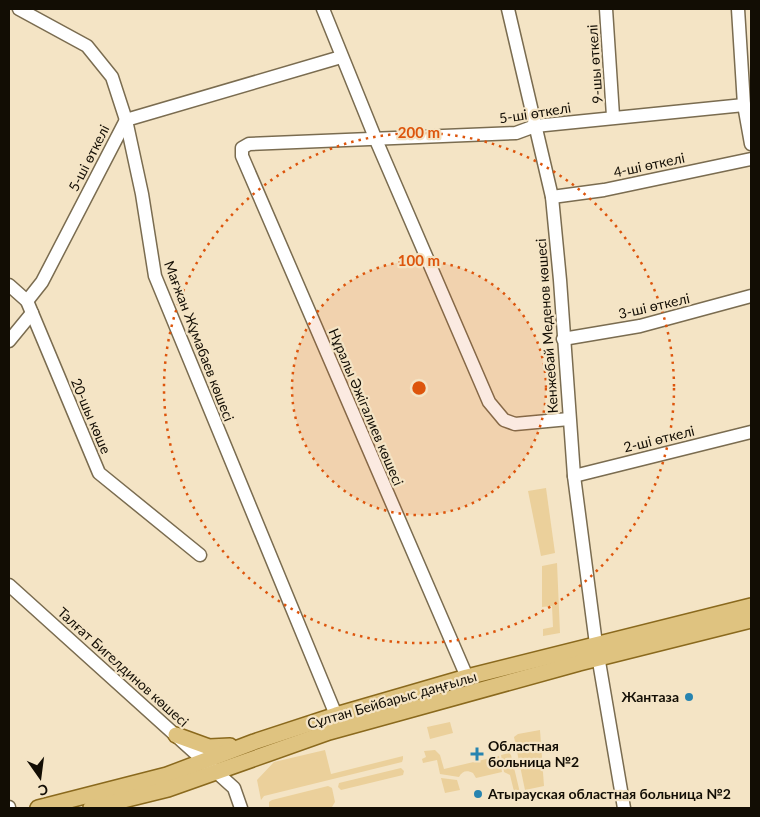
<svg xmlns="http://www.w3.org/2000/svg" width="760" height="817" font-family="Lato,sans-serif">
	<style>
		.green { fill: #ebd09b }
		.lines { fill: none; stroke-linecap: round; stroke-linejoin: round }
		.minor-casing { stroke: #7a6c50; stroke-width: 15 }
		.major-casing { stroke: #8a691d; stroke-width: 18 }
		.minor { stroke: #fff; stroke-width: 12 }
		.major { stroke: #dfc380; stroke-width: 15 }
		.ring { fill: none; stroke: #dd550c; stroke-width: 2.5; stroke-dasharray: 2.5 5 }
		.poi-dot { fill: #2784b0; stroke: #f4e4c5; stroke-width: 2 }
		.labels { text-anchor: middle; stroke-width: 4.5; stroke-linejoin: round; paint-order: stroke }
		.street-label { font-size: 14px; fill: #120d04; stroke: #f4e4c5 }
		.poi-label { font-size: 14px; font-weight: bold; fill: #120d04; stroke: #f4e4c5; text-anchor: start }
		.centre { fill: #dd550c; stroke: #f4e4c5; stroke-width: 2.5 }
		.ring-label { font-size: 15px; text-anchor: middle; font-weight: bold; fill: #dd550c; stroke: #f4e4c5; stroke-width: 4.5; stroke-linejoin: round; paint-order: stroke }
	</style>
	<rect width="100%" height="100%" fill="#f4e4c5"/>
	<g class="green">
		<path d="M 546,488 L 555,553 L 541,556 L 528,491 Z"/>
		<path d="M 557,563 L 560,633 L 543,636 L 543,629 L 553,627 L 552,606 L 542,607 L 542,566 Z"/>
		<path d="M 450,722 L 453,733 L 430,739 L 427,727 Z"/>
		<path d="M 540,730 L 544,786 L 525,790 L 514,737 L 518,734 Z"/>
		<path d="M 325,750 L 331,774 L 403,756 L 403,759 L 402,762 L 264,796 L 261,800 L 257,780 L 274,762 Z"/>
		<path d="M 435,750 L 440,755 L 444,769 L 499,756 L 502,772 L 476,778 L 473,773 C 467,770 462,771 459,777 L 440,774 L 437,760 L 423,763 L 422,759 L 426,757 L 424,751 Z"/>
		<path d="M 509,753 L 511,755 L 521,797 L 517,804 L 510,775 L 504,772 L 501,755 Z"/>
		<path d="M 401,768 L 404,771 L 403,775 L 341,790 L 338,787 L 339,783 Z"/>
		<path d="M 441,778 L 457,780 L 460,790 L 445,793 Z"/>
		<path d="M 328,786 L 332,788 L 335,802 L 332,807 L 269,808 L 269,802 L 272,800 Z"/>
	</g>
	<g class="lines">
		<g class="minor-casing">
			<g id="minor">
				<path d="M 19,9 L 87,46 L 112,77 L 126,120 L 142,194 L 155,276 L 336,715"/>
				<path d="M 323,9 L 376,140 L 489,402 L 504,420 L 515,424 L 569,419"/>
				<path d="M 508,9 L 552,197 L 560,280 L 574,476 L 596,644 L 624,808"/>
				<path d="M 606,9 L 613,116"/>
				<path d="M 738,9 L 744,105 L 751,144"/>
				<path d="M 552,197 L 604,190 L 751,159"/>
				<path d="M 9,285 L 27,301 L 99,473 L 200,555"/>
				<path d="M 27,301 L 42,282 L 126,120 L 341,57"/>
				<path d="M 563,339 L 640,326 L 751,296"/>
				<path d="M 9,341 L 32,313"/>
				<path d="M 574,476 L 751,432"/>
				<path d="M 9,585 L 234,788 L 241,808"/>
				<path d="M 467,677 L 242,156 L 242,148 L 249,144 L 516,133 L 535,126 L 744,105"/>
				<path d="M 9,807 L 9,808"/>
			</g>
		</g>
		<g class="major-casing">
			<g id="major">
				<path d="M 176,735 L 209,747 L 230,746"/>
				<path d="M 38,808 L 167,775 L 254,742 L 336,715 L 467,677 L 751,606"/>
				<path d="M 91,808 L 168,789 L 329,732 L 398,713 L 579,663 L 751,620"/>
			</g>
		</g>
		<use href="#minor" class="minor"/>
		<use href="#major" class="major"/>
	</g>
	<circle cx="419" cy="388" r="127" fill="#dd550c" fill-opacity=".12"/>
	<g class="ring">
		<circle cx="419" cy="388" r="127"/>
		<circle cx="419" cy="388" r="255"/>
	</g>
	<g class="poi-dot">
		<circle cx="689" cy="697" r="5"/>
		<path d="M474.5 746.5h5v5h5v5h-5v5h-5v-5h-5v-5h5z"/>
		<circle cx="478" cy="794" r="5"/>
	</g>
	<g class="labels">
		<g class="street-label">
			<text transform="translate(595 64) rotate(-94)" y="5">9-шы өткелі</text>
			<text transform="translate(535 113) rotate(-9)" y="5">5-ші өткелі</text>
			<text transform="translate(89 158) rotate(-63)" y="5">5-ші өткелі</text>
			<text transform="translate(649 165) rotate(-12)" y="5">4-ші өткелі</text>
			<text transform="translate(654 306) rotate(-13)" y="5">3-ші өткелі</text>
			<text transform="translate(547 326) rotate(-94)" y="5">Кенжебай Меденов көшесі</text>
			<text transform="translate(199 341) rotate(69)" y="5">Мағжан Жұмабаев көшесі</text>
			<text transform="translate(366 407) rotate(67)" y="5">Нұралы Әжiгалиев көшесi</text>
			<text transform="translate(91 416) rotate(67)" y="5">20-шы көше</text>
			<text transform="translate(659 439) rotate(-14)" y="5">2-ші өткелі</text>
			<text transform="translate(123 667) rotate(42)" y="5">Талғат Бигелдинов көшесі</text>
			<text transform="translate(392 700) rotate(-16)" y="5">Сұлтан Бейбарыс даңғылы</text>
		</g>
		<g class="poi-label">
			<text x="679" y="702" text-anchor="end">Жантаза</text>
			<text x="488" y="751">Областная<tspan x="488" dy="16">больница №2</tspan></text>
			<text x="488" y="799">Атырауская областная больница №2</text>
		</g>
	</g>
	<circle cx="419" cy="388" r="8" class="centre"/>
	<g class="ring-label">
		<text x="419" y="138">200 m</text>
		<text x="419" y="266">100 m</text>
	</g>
	<rect width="760" height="817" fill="none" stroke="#120d04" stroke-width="20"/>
	<g transform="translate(40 777) rotate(166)" stroke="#f4e4c5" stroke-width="4" paint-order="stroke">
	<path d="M0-4L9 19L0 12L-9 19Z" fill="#120d04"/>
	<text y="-8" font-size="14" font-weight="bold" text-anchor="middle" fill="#120d04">С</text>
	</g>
</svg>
